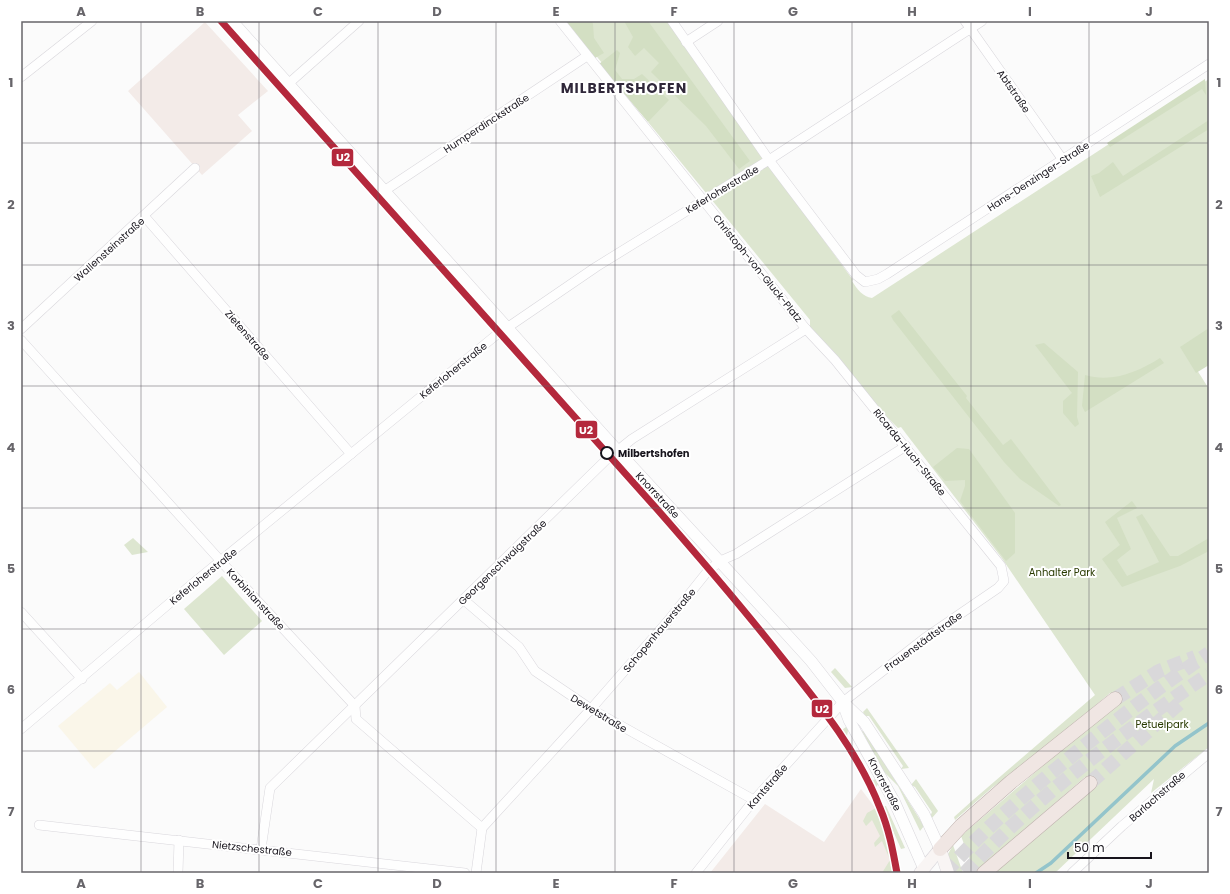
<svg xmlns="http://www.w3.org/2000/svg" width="1230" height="894" font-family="Poppins,sans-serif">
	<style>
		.commercial { fill: #f3ebe8 }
		.education { fill: #faf6e9 }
		.green { fill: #dde6d0 }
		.forest { fill: #d3dfc3 }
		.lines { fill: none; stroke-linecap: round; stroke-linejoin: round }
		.stream { stroke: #93c4cb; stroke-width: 3.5 }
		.trunk-tunnel { stroke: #d9d8da; stroke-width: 14; stroke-dasharray: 14 7; stroke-linecap: butt }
		.minor-casing { stroke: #d9d7dc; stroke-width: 10 }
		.tertiary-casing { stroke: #d9d7dc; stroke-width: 12 }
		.secondary-casing { stroke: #d9d7dc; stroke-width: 13 }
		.trunk-casing { stroke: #beb1ad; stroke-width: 15 }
		.minor { stroke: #fefefe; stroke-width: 9 }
		.tertiary { stroke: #fefefe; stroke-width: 11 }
		.secondary { stroke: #f9f5f4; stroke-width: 12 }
		.trunk { stroke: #f0e6e3; stroke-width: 14 }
		.metro-1-casing { stroke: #fff; stroke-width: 10 }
		.metro-1 { stroke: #b4283c; stroke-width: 7 }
		.grid { fill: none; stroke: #67656a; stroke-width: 1; stroke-opacity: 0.55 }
		.stop-dot { fill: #fff; stroke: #17141c; stroke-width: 2 }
		.labels { text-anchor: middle; stroke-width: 4; stroke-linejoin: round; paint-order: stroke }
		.street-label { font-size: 10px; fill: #17141c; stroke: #fff }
		.stop-label { font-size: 10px; font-weight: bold; fill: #17141c; stroke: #fff; text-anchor: start }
		.park-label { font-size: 10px; fill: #293a01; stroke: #fff }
		.district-label { font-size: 14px; font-weight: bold; letter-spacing: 1px; fill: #30283a; stroke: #fff }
		.line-badge { stroke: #fff; stroke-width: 1.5 }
		.badge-label { font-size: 11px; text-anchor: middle; font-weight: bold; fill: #fff }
		.neatline { fill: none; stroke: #67656a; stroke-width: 1.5 }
		.grid-label { font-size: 13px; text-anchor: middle; font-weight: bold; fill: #67656a }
	</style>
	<rect width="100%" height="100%" fill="#fbfbfb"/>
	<g class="commercial">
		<path d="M 205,22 L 268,91 L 238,115 L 252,131 L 202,175 L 128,91 Z"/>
		<path d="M 861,789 L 876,809 L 898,858 L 894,873 L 710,873 L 765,804 L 824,842 Z"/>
	</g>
	<path class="education" d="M 139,672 L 167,707 L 94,769 L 58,726 L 110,683 L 117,690 Z"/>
	<g class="green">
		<path d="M 568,21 L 667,21 L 738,116 L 765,160 L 853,280 L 852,281 C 857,289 863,297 872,298 L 1209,79 L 1209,350 L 1192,362 L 1209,389 L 1209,747 L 1151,793 L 1154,779 L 1055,873 L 993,873 L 1092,786 L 1085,777 L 1001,850 L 985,866 L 975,873 L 961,836 L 1074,739 L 1120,704 L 1110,693 L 1033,759 L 993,787 L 955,820 L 954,817 L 973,800 L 1095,695 L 1001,557 L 907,435 L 901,427 L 898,428 L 883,413 L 810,328 L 810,320 L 648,122 L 649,121 Z"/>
		<path d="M 133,538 L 148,552 L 132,555 L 124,545 Z"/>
		<path d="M 222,576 L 262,621 L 224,655 L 184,609 Z"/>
		<path d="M 835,668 L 852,687 L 845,688 L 831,672 Z"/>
		<path d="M 867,708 L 909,768 L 901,769 L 903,766 L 869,716 L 865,716 L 863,712 Z"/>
		<path d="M 846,727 L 848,730 L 847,736 L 873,780 L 876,779 L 879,783 L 874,790 L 839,732 Z"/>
		<path d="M 862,731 L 864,731 L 924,826 L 920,831 L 898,786 L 883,771 Z"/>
		<path d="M 916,779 L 938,811 L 932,818 L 930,817 L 932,812 L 915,787 L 911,785 Z"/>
		<path d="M 882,806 L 886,806 L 905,848 L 901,849 Z"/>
		<path d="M 876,808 L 899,858 L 898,867 L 895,873 L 882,873 L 890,860 L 882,841 L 875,847 L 874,843 L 880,836 L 872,820 L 866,826 L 863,821 L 867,813 Z"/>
		<path d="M 953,845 L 963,873 L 954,873 L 948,854 Z"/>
	</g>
	<g class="forest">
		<path d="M 566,21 L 592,21 L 593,24 L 594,38 L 604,53 L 595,58 Z"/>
		<path d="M 624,21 L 648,21 L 750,161 L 739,169 L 706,126 L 651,72 L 659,63 L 644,48 L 635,56 L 628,47 L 633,37 Z"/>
		<path d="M 617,50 L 620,53 L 615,70 L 622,79 L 634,79 L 642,74 L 669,100 L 648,122 L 599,64 Z"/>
		<path d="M 1205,79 L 1206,95 L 1202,89 L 1110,147 L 1107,143 Z"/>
		<path d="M 1209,120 L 1209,129 L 1100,197 L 1091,176 L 1099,173 L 1113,162 L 1123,176 Z"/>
		<path d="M 899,310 L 967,396 L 966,398 L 1003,445 L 1011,439 L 1061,505 L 1059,506 L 1020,479 L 1004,462 L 893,320 L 891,316 Z"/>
		<path d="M 1209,328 L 1209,365 L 1196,373 L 1180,347 Z"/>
		<path d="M 1044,343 L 1078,372 L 1077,417 L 1079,424 L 1075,427 L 1063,413 L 1063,401 L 1072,393 L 1035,345 Z"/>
		<path d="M 1160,358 L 1164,363 L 1085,412 L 1082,406 L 1085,375 C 1112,383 1138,372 1160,358 Z"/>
		<path d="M 957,448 L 969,449 L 1015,513 L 1015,553 L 1006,561 L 960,501 L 965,486 L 965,480 L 945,481 L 933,467 Z"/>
		<path d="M 1132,501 L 1137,508 L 1117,518 L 1131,549 L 1117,560 L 1127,576 L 1159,562 L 1136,517 L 1142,514 L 1170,556 L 1178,556 L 1209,538 L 1209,551 L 1180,566 L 1122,587 L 1102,559 L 1120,545 L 1105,522 Z"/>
	</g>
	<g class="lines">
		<path class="stream" d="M 1036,873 L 1051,863 L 1175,746 L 1209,723"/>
		<g class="trunk-tunnel">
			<path d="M 1115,699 L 1159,671 L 1195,657"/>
			<path d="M 1090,783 L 1182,701"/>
			<path d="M 945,873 C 977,836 1014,804 1051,773 C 1102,731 1154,690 1209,653"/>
			<path d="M 965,873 C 1034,798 1125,731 1209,674"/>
		</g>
		<g class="minor-casing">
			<g id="minor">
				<path d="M 560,21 L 806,329 L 835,360 L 1001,566 L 1004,581 L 998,588 L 925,638 L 843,702 L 754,800 L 696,873"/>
				<path d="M 672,21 L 769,160 L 856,275 L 865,282 L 878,279 L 887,274 L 1209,64"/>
				<path d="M 965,21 L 1063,160"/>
				<path d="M 686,42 L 718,21"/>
				<path d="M 21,77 L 92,21"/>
				<path d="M 288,84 L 359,21"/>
				<path d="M 384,191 L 587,56"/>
				<path d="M 145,217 L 351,454"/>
				<path d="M 21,329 L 195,168"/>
				<path d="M 21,340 L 228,569 L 355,706 L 356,719 L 482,828"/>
				<path d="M 464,600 L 519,647 L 535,671 L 591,709 L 754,800"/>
				<path d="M 21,612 L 82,679"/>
				<path d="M 21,729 L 191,585 L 495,336 L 596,267 L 769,160 L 982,21"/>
				<path d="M 39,825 L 465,873"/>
				<path d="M 261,849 L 270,788 L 606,460 L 632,439 L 806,329"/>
				<path d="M 178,873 L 179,840"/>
				<path d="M 476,873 L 482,828 L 591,709 L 667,622 L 707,572 L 720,561 L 736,554 L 906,446"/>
				<path d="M 1072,873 L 1122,826 L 1209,753"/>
			</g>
		</g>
		<g class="tertiary-casing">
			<g id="tertiary">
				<path d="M 232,21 L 617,450 L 781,628 L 811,661 L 843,702 L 864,722 L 924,814 L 940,849"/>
				<path d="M 843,704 L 849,720 L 895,803 L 924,869"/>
			</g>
		</g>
		<g class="secondary-casing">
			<g id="secondary">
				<path d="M 940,849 L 948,873"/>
				<path d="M 920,873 L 940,849"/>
			</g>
		</g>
		<g class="trunk-casing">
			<g id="trunk">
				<path d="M 940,849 L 961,826 L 1011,782 L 1115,699"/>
				<path d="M 984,873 L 1090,783"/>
			</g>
		</g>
		<use href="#minor" class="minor"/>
		<use href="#tertiary" class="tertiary"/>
		<use href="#secondary" class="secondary"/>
		<use href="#trunk" class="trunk"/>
		<g class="metro-1-casing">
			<path id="metro-1" d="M 221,21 L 656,508 C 699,557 742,607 783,659 C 820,705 859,753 880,808 C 889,829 893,851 897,873"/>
		</g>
		<use href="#metro-1" class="metro-1"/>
	</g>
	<path class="grid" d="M 141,21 L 141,873M 259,21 L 259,873M 378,21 L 378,873M 496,21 L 496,873M 615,21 L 615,873M 734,21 L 734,873M 852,21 L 852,873M 971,21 L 971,873M 1089,21 L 1089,873M 21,143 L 1209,143M 21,265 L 1209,265M 21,386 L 1209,386M 21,508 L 1209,508M 21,629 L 1209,629M 21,751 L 1209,751"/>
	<circle class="stop-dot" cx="607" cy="453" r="6"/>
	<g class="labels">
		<g class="street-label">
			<text transform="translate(1014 91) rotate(55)" y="4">Abtstraße</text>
			<text transform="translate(486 123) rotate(-33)" y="4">Humperdinckstraße</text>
			<text transform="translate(1038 176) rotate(-33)" y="4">Hans-Denzinger-Straße</text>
			<text transform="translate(722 189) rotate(-31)" y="4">Keferloherstraße</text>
			<text transform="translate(109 249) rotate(-42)" y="4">Wallensteinstraße</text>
			<text transform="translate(758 268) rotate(51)" y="4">Christoph-von-Gluck-Platz</text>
			<text transform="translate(248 335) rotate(49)" y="4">Zietenstraße</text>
			<text transform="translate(453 370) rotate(-39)" y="4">Keferloherstraße</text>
			<text transform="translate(910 452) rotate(51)" y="4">Ricarda-Huch-Straße</text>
			<text transform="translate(658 495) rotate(47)" y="4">Knorrstraße</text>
			<text transform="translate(502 562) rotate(-44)" y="4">Georgenschwaigstraße</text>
			<text transform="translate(203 576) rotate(-39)" y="4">Keferloherstraße</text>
			<text transform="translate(256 599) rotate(47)" y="4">Korbinianstraße</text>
			<text transform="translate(659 630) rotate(-50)" y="4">Schopenhauerstraße</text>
			<text transform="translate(923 641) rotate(-36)" y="4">Frauenstädtstraße</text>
			<text transform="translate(599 713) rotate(31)" y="4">Dewetstraße</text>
			<text transform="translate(885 784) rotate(62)" y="4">Knorrstraße</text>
			<text transform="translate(767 786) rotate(-49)" y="4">Kantstraße</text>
			<text transform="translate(1157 796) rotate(-41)" y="4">Barlachstraße</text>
			<text transform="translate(252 848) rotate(6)" y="4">Nietzschestraße</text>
		</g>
		<g class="stop-label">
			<text x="618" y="457">Milbertshofen</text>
		</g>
		<g class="park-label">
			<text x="1062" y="576">Anhalter Park</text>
			<text x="1162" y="728">Petuelpark</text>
		</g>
		<g class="district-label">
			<text x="624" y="93">MILBERTSHOFEN</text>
		</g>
	</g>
	<g class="line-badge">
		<rect x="331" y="148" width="23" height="19" rx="4" fill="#b4283c"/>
		<rect x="575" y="420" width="23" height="19" rx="4" fill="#b4283c"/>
		<rect x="811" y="699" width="22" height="19" rx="4" fill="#b4283c"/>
	</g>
	<g class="badge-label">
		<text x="343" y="161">U2</text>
		<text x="586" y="434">U2</text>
		<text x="822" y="713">U2</text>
	</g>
	<rect width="1230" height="894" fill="none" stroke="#ffffff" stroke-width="44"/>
	<path d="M1068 852v6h83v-6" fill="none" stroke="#17141c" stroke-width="2"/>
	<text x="1074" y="852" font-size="12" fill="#17141c" stroke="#ffffff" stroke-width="3" paint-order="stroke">50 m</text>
	<rect x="22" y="22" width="1186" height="850" class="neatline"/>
	<g class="grid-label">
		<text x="81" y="16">A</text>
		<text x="200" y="16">B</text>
		<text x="318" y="16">C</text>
		<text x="437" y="16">D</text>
		<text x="556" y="16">E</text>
		<text x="674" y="16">F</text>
		<text x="793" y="16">G</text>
		<text x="912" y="16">H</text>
		<text x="1030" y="16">I</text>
		<text x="1149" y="16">J</text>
		<text x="11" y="87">1</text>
		<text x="1219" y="87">1</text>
		<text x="11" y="209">2</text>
		<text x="1219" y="209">2</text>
		<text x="11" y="330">3</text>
		<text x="1219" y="330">3</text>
		<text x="11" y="452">4</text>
		<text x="1219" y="452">4</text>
		<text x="11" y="573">5</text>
		<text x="1219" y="573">5</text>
		<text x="11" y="694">6</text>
		<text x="1219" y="694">6</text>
		<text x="11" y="816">7</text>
		<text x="1219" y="816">7</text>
		<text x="81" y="888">A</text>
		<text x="200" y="888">B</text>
		<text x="318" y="888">C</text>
		<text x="437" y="888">D</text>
		<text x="556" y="888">E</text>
		<text x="674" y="888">F</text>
		<text x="793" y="888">G</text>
		<text x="912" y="888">H</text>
		<text x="1030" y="888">I</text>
		<text x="1149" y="888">J</text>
	</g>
</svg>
